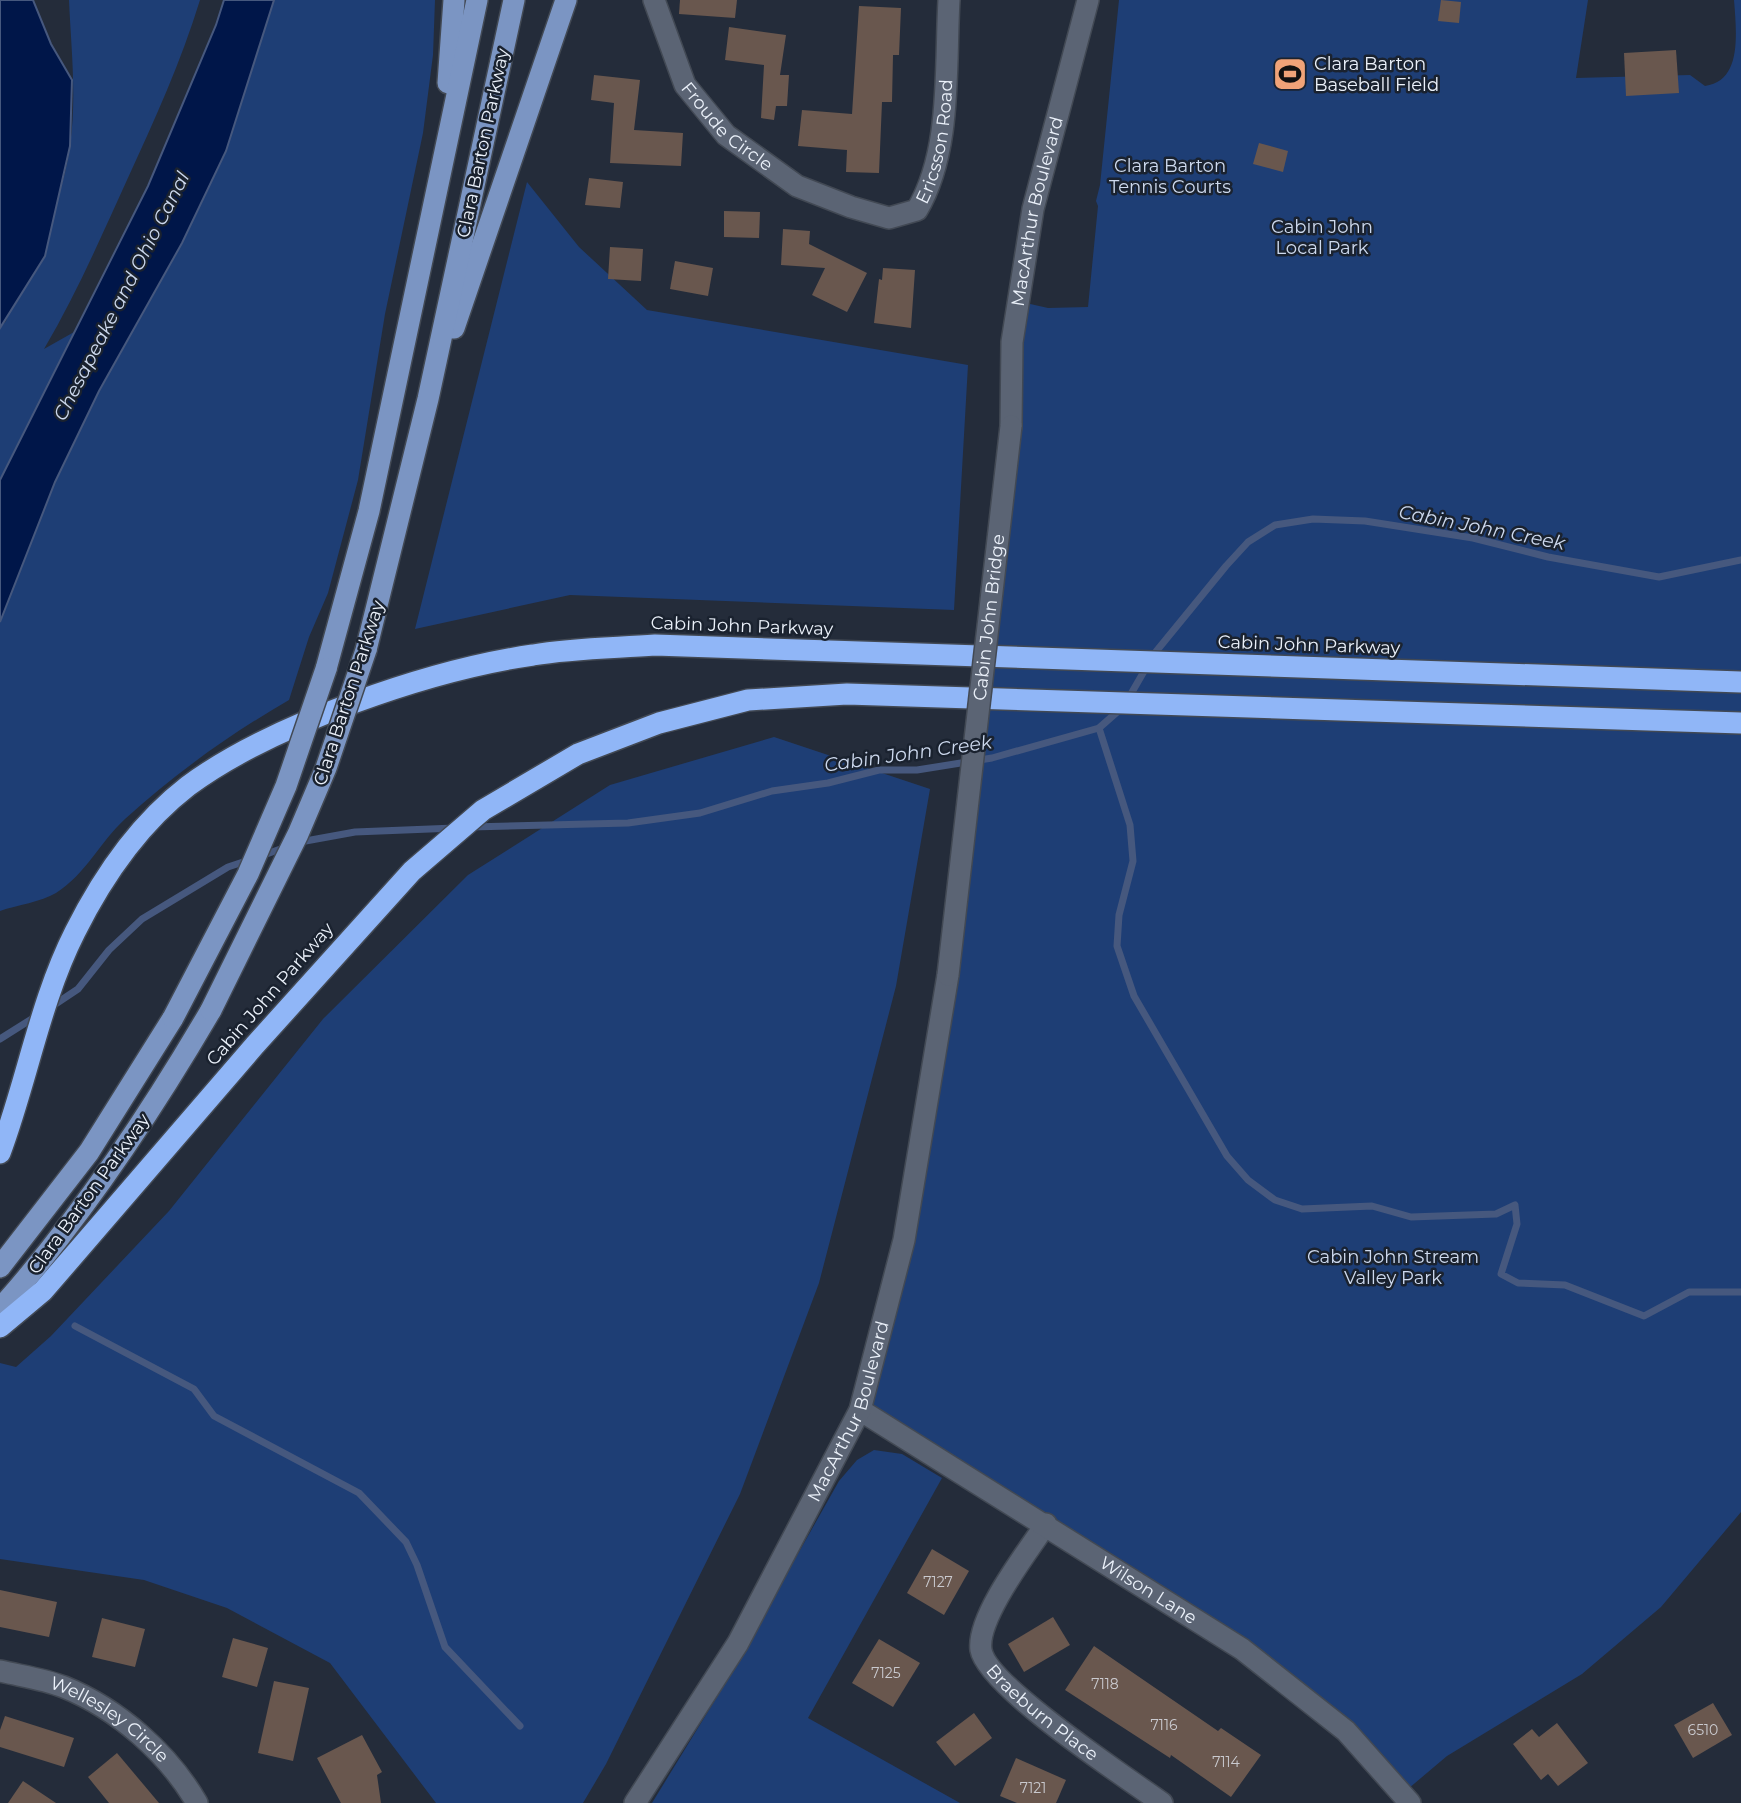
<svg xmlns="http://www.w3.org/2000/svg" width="1741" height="1803" font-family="Montserrat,sans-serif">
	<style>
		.green { fill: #1e3e75 }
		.water { fill: #001649; stroke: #46587e; stroke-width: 2 }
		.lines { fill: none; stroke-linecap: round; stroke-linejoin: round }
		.stream { stroke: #46587e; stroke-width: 7 }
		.building { fill: #69574e }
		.street-casing { stroke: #424954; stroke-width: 24 }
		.secondary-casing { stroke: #424954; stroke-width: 24 }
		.primary-casing { stroke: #424954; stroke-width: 24 }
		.highway-casing { stroke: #424954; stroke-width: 24 }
		.street { stroke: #5b6474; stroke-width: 21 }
		.secondary { stroke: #5b6474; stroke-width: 21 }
		.primary { stroke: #7b95c3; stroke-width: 21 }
		.highway { stroke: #90b6f7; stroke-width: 21 }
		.secondary-bridge-casing { stroke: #424954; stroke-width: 24; stroke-linecap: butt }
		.primary-bridge-casing { stroke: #424954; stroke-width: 24; stroke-linecap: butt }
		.secondary-bridge { stroke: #5b6474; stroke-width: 21 }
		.primary-bridge { stroke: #7b95c3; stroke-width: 21 }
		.labels { text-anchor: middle; stroke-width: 5; stroke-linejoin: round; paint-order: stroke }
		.number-label { font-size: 14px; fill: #cacacf }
		.poi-label { font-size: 18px; fill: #ebf1fa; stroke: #1a222f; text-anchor: start }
		.street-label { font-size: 18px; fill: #ebf1fa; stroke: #1a222f }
		.park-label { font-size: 18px; fill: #cedaef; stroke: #1a222f }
		.water-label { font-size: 19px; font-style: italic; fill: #ccd8ed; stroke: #1a222f }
	</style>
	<rect width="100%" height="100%" fill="#242c3a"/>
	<g class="green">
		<path d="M 69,0 L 200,0 C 181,62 154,121 127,180 C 101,237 76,295 44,349 L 90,323 L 0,503 L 0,328 L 6,321 C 29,265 63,205 70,145 C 77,98 71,47 69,0 Z"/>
		<path d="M 274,0 L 435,0 L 433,55 L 423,133 L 385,314 L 358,480 L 328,593 L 309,637 L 289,700 C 230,734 176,773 125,819 C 100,842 86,874 56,893 C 41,902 17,905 0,911 L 0,622 L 55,482 L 99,391 L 182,243 L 226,151 Z"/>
		<path d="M 1119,0 L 1588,0 L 1576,78 L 1690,75 L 1705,86 C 1741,81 1737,37 1734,0 L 1741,0 L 1741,1512 L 1661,1607 L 1582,1674 L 1447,1756 L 1402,1794 L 1242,1649 L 860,1410 L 916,1179 L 1017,301 L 1048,308 L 1088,307 L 1098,206 L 1096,201 L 1100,185 Z"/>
		<path d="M 527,182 L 579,247 L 647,310 L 968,365 L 954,610 L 570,595 L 415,629 Z"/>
		<path d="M 774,737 L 930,789 L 896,986 L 819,1283 L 740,1494 L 606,1764 L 583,1803 L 436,1803 L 330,1663 L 227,1608 L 144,1580 L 0,1559 L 0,1363 L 16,1367 L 51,1336 L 169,1211 L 323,1019 L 468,875 L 610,785 Z"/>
		<path d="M 874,1450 L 902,1454 L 942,1478 L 808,1718 L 960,1803 L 652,1803 L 720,1692 L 839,1481 L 857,1460 Z"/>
	</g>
	<g class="water">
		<path d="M 0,0 L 33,0 L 51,44 L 72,80 L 70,146 L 45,256 L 0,328 Z"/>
		<path d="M 224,0 L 274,0 L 226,151 L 182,243 L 99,391 L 55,482 L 0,622 L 0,480 L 148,186 L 216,25 Z"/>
	</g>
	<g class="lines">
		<g class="stream">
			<path d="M 1099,728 L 1130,825 L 1133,861 L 1119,915 L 1117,946 L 1134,996 L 1227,1156 L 1248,1180 L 1275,1200 L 1302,1209 L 1372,1206 L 1411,1217 L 1496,1214 L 1515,1205 L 1517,1224 L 1501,1274 L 1518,1283 L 1565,1285 L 1644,1316 L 1689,1292 L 1741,1292"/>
			<path d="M 471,827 L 628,823 L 700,813 L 772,791 L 828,783 L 879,770 L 917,770 L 992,758 L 1099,728 L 1124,706 L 1154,654 L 1226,566 L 1248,542 L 1275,525 L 1313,519 L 1365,521 L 1473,538 L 1548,557 L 1659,577 L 1741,560"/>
			<path d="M 300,842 L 355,832 L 455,828"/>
			<path d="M 261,856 L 286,847"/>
			<path d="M 51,1007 L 78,989 L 109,950 L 142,919 L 228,867 L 249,860"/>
			<path d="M 0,1039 L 38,1015"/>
			<path d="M 75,1326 L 194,1389 L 214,1416 L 359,1493 L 406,1542 L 417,1565 L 445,1647 L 520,1726"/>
		</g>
	</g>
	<g class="building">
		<path d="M 680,0 L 737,0 L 735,18 L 679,14 Z"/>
		<path d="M 1441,0 L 1461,2 L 1459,23 L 1438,21 Z"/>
		<path d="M 859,6 L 901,8 L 899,55 L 893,55 L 892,102 L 882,102 L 879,173 L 846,172 L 847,150 L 798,146 L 802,110 L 852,114 Z"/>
		<path d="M 729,27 L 786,35 L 780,75 L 789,75 L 787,106 L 776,106 L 774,120 L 761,118 L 764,65 L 725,60 Z"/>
		<path d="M 1676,50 L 1679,93 L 1626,96 L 1624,53 Z"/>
		<path d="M 594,75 L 640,80 L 634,130 L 683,133 L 681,166 L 610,163 L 614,103 L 591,100 Z"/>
		<path d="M 1259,143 L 1288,151 L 1283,172 L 1253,164 Z"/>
		<path d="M 589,178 L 623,182 L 620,208 L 585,205 Z"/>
		<path d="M 724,211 L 760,212 L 759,238 L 724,237 Z"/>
		<path d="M 783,229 L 810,231 L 809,244 L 867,273 L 847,312 L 812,295 L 825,268 L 781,265 Z"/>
		<path d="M 610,247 L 643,249 L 641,281 L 608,279 Z"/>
		<path d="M 675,261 L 713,268 L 708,296 L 670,289 Z"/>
		<path d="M 883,268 L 915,270 L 911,328 L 874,323 L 879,279 L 882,280 Z"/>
		<path d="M 932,1549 L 969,1571 L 944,1615 L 907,1593 Z"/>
		<path d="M 0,1590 L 57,1602 L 49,1637 L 0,1627 Z"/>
		<path d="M 1053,1617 L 1070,1645 L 1024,1672 L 1008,1644 Z"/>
		<path d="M 102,1618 L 145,1629 L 135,1667 L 92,1657 Z"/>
		<path d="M 233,1638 L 268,1648 L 257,1687 L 222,1677 Z"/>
		<path d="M 879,1639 L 920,1663 L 893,1707 L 852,1683 Z"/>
		<path d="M 1094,1646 L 1218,1731 L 1221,1728 L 1261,1755 L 1231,1797 L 1171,1755 L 1170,1758 L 1065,1690 Z"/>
		<path d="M 274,1681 L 309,1688 L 293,1761 L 258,1753 Z"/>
		<path d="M 1713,1703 L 1732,1735 L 1693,1758 L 1674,1725 Z"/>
		<path d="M 974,1713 L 992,1738 L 955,1766 L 936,1742 Z"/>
		<path d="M 5,1716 L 74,1738 L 64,1767 L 0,1747 L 0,1730 Z"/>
		<path d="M 1557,1723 L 1588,1763 L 1558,1786 L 1548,1774 L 1541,1780 L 1513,1744 L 1532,1729 L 1539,1737 Z"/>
		<path d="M 362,1735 L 382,1772 L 377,1775 L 381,1803 L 341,1803 L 317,1758 Z"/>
		<path d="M 117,1753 L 159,1803 L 109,1803 L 88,1777 Z"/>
		<path d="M 1016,1758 L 1066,1780 L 1056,1803 L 1017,1803 L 1000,1796 Z"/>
		<path d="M 23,1781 L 56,1803 L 8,1803 Z"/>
	</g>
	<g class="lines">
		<g class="street-casing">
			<g id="street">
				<path id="s1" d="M 654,0 L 685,85 L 726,135 L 797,186 L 851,207 L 889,218 L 917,210 C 952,151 945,68 949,0"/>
				<path id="s2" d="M 1046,1524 C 1028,1551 976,1618 981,1650 C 987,1686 1127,1778 1162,1803"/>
				<path id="s3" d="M 0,1671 C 21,1676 44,1679 64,1687 C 118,1709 168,1753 197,1803"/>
			</g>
		</g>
		<g class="secondary-casing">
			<g id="secondary">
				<path id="s4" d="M 1011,426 L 1012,342 L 1033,209 L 1088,0"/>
				<path id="s5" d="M 860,1410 L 1242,1649 L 1346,1731 L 1410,1803"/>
				<path id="s6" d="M 635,1803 L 738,1643 L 860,1410 L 904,1240 L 948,975"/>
			</g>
		</g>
		<g class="primary-casing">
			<g id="primary">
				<path d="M 448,83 L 454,0"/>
				<path d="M 454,328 L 566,0"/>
				<path d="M 366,650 L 428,399 L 514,0"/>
				<path d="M 326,669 L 369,511 L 477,0"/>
				<path d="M 0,1267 L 89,1152 L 173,1018"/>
				<path d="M 0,1309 C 81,1218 149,1116 211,1010"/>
			</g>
		</g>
		<g class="highway-casing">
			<g id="highway">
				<path d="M 0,1153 C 27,1081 40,1001 75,932 C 102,878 140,823 188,786 C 272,724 430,670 533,655 C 573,648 614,648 655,645 L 1741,682"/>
				<path d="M 0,1327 L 43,1291 L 255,1045 L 412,871 L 483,810 L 578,754 L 659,723 L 748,700 L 847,694 L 1741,723"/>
			</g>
		</g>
		<use href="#street" class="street"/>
		<use href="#secondary" class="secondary"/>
		<use href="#primary" class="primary"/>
		<use href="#highway" class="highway"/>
		<g class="secondary-bridge-casing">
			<g id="secondary-bridge">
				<path id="s7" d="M 948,975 L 1011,426"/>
			</g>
		</g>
		<g class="primary-bridge-casing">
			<g id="primary-bridge">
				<path d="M 211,1010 L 298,834 L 326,768 L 366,650"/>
				<path d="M 173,1018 L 248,874 L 286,786 L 326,669"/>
			</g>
		</g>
		<use href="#secondary-bridge" class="secondary-bridge"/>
		<use href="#primary-bridge" class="primary-bridge"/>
	</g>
	<defs>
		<g id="stadium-square" transform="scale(1.75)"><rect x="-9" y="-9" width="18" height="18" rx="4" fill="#f0a378" stroke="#1a222f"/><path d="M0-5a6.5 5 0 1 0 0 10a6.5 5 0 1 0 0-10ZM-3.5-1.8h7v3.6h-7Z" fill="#111"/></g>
	</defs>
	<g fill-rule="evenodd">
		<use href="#stadium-square" x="1290" y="74"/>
	</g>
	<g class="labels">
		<g class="number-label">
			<text x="938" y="1587">7127</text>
			<text x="886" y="1678">7125</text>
			<text x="1105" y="1689">7118</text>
			<text x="1164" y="1730">7116</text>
			<text x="1703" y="1735">6510</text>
			<text x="1226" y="1767">7114</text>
			<text x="1033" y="1793">7121</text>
		</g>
		<g class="poi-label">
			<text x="1314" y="70">Clara Barton<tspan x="1314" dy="21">Baseball Field</tspan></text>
		</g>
		<g class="street-label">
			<text dy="6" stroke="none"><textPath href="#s1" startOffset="150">Froude Circle</textPath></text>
			<text dy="6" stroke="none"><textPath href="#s1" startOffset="441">Ericsson Road</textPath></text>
			<text transform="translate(483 143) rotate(-78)" y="6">Clara Barton Parkway</text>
			<text dy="6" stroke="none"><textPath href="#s4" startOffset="217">MacArthur Boulevard</textPath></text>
			<text dy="6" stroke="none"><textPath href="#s7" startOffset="360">Cabin John Bridge</textPath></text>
			<text transform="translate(742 626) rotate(2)" y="6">Cabin John Parkway</text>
			<text transform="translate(1309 645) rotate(2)" y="6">Cabin John Parkway</text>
			<text transform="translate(349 693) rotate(-72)" y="6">Clara Barton Parkway</text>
			<text transform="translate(270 994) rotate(-49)" y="6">Cabin John Parkway</text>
			<text transform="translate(89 1194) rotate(-54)" y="6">Clara Barton Parkway</text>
			<text dy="6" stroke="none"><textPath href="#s6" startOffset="448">MacArthur Boulevard</textPath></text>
			<text dy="6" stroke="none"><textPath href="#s5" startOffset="340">Wilson Lane</textPath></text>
			<text dy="6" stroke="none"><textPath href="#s2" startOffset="233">Braeburn Place</textPath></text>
			<text dy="6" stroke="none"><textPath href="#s3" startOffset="122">Wellesley Circle</textPath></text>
		</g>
		<g class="park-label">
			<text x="1170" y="172">Clara Barton<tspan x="1170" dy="21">Tennis Courts</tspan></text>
			<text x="1322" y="233">Cabin John<tspan x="1322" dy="21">Local Park</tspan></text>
			<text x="1393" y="1263">Cabin John Stream<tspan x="1393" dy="21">Valley Park</tspan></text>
		</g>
		<g class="water-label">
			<text transform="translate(121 296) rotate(-63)" y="7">Chesapeake and Ohio Canal</text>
			<text transform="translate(1482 527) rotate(11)" y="7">Cabin John Creek</text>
			<text transform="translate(908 753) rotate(-8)" y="7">Cabin John Creek</text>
		</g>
	</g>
</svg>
